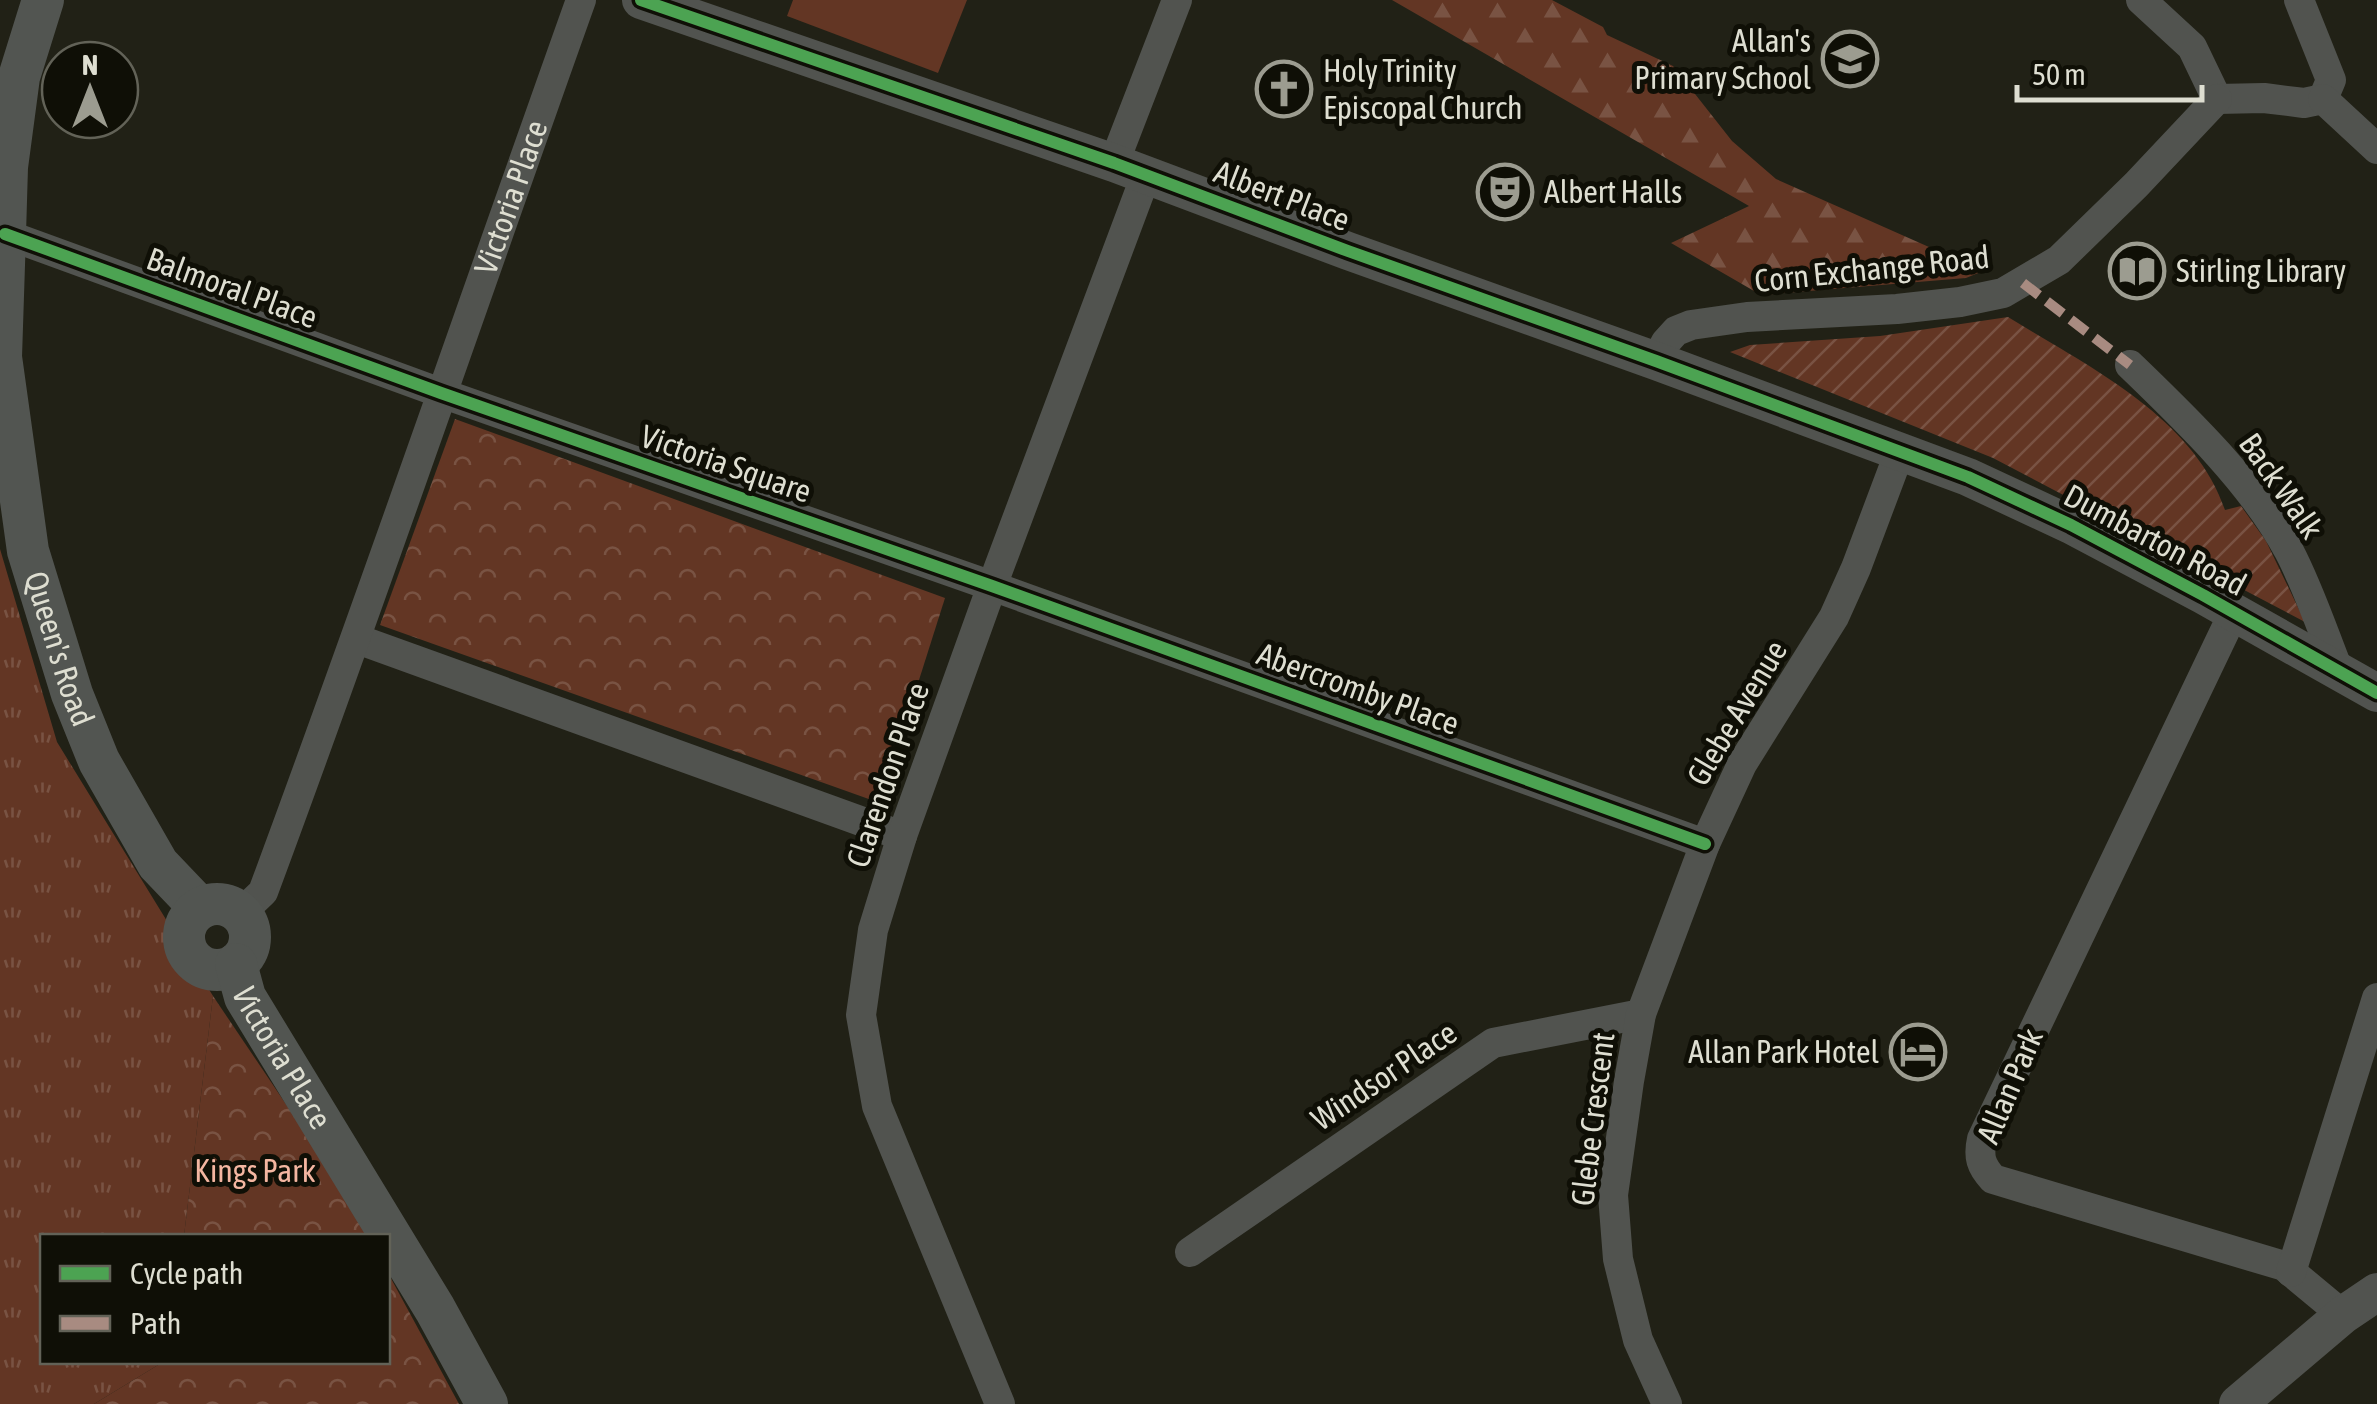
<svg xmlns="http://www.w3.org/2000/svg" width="2377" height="1404" font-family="'Asap Condensed',sans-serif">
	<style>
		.grass { fill: url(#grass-tufts) }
		.forest { fill: url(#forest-firs) }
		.park { fill: url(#park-crowns) }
		.garden { fill: url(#garden-furrows) }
		.pitch { fill: #633624 }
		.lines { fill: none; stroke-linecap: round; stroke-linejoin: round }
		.minor { stroke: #51534f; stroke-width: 30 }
		.tertiary { stroke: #51534f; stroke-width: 38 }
		.secondary { stroke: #525551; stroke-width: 42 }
		.quiet { stroke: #a88b81; stroke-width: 10; stroke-dasharray: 20 10; stroke-linecap: butt }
		.cycleway-casing { stroke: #0f0f06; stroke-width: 19 }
		.cycleway { stroke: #4ca352; stroke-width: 12 }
		.labels { text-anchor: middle; stroke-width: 10; stroke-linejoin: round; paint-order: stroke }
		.poi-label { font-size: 32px; fill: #deded1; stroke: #0f0f06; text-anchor: start }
		.street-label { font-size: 32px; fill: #deded1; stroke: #0f0f06 }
		.park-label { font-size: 32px; fill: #f4b6a1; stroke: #0f0f06 }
	</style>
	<defs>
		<pattern id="grass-tufts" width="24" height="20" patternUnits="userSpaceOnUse" patternTransform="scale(2.5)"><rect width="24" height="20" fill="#633624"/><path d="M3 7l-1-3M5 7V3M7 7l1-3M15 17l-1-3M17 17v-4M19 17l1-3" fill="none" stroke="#795343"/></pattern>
		<pattern id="forest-firs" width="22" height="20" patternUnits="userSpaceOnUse" patternTransform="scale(2.5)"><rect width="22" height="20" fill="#633624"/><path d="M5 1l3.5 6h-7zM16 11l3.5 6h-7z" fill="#795343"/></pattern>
		<pattern id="park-crowns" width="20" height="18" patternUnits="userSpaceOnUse" patternTransform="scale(2.5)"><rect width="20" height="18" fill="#633624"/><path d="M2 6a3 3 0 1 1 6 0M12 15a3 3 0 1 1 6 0" fill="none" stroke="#795343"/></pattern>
		<pattern id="garden-furrows" width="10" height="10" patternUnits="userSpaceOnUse" patternTransform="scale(2.5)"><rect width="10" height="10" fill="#633624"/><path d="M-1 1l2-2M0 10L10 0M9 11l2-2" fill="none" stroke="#795343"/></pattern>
	</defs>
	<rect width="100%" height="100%" fill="#212116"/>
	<path class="grass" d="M 0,549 L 57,742 L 213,996 L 184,1236 L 42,1236 L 42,1362 L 163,1362 L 94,1404 L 0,1404 Z"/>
	<path class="forest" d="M 1392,0 L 1552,0 L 1603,27 L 1607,35 L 1673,66 L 1732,141 L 1776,179 L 1983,271 L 1966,278 L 1761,295 L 1671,243 L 1749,206 Z"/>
	<g class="park">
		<path d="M 455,419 L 945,598 L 880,803 L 380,625 Z"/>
		<path d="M 213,996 L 339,1183 L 368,1236 L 184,1236 Z"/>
		<path d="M 388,1273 L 459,1404 L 94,1404 L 163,1362 L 388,1362 Z"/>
	</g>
	<path class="garden" d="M 2008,317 C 2087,366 2193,416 2225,510 L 2241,506 L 2266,541 L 2305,622 L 1993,458 L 1730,352 L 1750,345 L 1880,336 Z"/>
	<path class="pitch" d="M 793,0 L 967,0 L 938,73 L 787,16 Z"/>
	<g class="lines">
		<g class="minor">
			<path d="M 2141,0 L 2192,47 L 2217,99"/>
			<path d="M 2299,0 L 2331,80 L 2323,99"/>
			<path d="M 2217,99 L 2264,98 L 2304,103 L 2323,99"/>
			<path d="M 2323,99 L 2377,149"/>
			<path d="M 1114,163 L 1177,0"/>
			<path d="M 5,234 L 441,393 L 992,586 L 1705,844"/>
			<path d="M 1656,361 L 1666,342 L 1676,331 L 1691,325 L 1747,317 L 1897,309 L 1960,302 L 2003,293 L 2059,260 L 2136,185 L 2217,99"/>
			<path d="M 2130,365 C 2186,419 2252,482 2289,551 C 2309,589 2323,632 2339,672"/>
			<path d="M 2234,612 L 1982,1139 C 1978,1157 1981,1166 1993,1179 L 2284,1266 L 2343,1315"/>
			<path d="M 357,639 L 902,836"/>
			<path id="s1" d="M 241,913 L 263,892 C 373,596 475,297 581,0"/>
			<path d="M 1190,1252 L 1493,1043 L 1641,1014"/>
			<path d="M 2291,1272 L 2377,998"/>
			<path d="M 1000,1404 L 877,1106 L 861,1015 L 873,930 L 902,836 L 992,586 L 1146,175"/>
			<path d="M 1667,1404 L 1638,1340 L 1618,1259 L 1613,1195 L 1629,1081 L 1641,1014 L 1705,844 L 1742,764 L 1834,617 L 1856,568 L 1900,451"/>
		</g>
		<g class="tertiary">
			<path d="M 641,0 L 1114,163 L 1348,251 L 1656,361 L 1968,477 L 2071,525 L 2203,595 L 2377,693"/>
			<path d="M 2238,1404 L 2343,1315 L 2377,1292"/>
		</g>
		<g class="secondary">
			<path id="s2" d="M 43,0 L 19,77 L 7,167 L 5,234 L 1,357 L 28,551 L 72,694 L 99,761 L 158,864 L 200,908"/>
			<circle cx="217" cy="937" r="33"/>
			<path id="s3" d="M 236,964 L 245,997 L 435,1309 L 487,1404"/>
		</g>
		<path class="quiet" d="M 2023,283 L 2130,365"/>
		<g class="cycleway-casing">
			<g id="cycleway">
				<path d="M 641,0 L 1114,163 L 1348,251 L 1656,361 L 1968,477 L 2071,525 L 2203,595 L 2377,693"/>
				<path d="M 5,234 L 441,393 L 992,586 L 1705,844"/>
			</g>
		</g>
		<use href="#cycleway" class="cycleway"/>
	</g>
	<defs>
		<g id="school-ring" transform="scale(2.875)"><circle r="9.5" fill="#0f0f06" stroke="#9c9c90" stroke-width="1.5"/><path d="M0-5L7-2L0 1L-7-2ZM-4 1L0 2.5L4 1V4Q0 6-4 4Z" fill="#9c9c90"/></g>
		<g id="church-ring" transform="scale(2.875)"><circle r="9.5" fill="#0f0f06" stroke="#9c9c90" stroke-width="1.5"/><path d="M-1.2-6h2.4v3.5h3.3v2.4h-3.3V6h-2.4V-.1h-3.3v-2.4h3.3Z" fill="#9c9c90"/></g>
		<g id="theatre-ring" transform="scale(2.875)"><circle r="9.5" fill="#0f0f06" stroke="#9c9c90" stroke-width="1.5"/><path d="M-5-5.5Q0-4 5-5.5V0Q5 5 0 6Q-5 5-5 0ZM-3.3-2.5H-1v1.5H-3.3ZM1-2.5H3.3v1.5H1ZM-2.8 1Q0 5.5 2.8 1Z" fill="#9c9c90"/></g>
		<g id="library-ring" transform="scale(2.875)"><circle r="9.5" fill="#0f0f06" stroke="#9c9c90" stroke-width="1.5"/><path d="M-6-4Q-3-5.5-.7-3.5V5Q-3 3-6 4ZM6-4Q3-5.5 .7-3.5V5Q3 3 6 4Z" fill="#9c9c90"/></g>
		<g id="hotel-ring" transform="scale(2.875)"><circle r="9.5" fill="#0f0f06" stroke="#9c9c90" stroke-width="1.5"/><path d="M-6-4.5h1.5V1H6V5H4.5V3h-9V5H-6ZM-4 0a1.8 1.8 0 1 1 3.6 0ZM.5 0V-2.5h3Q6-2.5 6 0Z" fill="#9c9c90"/></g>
	</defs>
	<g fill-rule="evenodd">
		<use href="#school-ring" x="1850" y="59"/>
		<use href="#church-ring" x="1284" y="89"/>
		<use href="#theatre-ring" x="1505" y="192"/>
		<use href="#library-ring" x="2137" y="271"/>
		<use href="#hotel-ring" x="1918" y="1052"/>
	</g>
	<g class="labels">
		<g class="poi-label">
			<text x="1811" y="52" text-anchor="end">Allan's<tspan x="1811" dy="37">Primary School</tspan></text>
			<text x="1323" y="82">Holy Trinity<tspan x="1323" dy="37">Episcopal Church</tspan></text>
			<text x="1544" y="203">Albert Halls</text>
			<text x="2176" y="282">Stirling Library</text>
			<text x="1879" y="1063" text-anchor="end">Allan Park Hotel</text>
		</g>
		<g class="street-label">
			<text transform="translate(1282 196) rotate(21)" y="11">Albert Place</text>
			<text dy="11" stroke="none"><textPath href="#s1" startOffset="768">Victoria Place</textPath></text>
			<text transform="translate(1872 269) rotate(-6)" y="11">Corn Exchange Road</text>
			<text transform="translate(232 288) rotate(20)" y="11">Balmoral Place</text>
			<text transform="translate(726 464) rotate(19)" y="11">Victoria Square</text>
			<text transform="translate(2281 486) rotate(55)" y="11">Back Walk</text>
			<text transform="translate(2155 540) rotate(28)" y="11">Dumbarton Road</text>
			<text dy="11" stroke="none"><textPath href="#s2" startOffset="660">Queen's Road</textPath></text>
			<text transform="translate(1358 689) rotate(20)" y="11">Abercromby Place</text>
			<text transform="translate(1737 713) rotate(-59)" y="11">Glebe Avenue</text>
			<text transform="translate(888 775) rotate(-71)" y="11">Clarendon Place</text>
			<text dy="11" stroke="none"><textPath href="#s3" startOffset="105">Victoria Place</textPath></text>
			<text transform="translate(1384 1076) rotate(-34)" y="11">Windsor Place</text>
			<text transform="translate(2010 1086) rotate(-67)" y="11">Allan Park</text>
			<text transform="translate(1593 1119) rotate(-83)" y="11">Glebe Crescent</text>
		</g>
		<g class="park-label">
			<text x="255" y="1182">Kings Park</text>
		</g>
	</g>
	<rect x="40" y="1234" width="350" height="130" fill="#0f0f06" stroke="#626257" stroke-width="2.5"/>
	<rect x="60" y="1266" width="50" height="15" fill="#4ca352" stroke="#626257" stroke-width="2.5"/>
	<text x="130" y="1284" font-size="30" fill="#deded1">Cycle path</text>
	<rect x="60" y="1316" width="50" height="15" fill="#a88b81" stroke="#626257" stroke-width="2.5"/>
	<text x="130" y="1334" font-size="30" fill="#deded1">Path</text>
	<g transform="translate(90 90)"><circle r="48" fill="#0f0f06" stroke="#626257" stroke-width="2.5"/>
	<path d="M0-8L18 38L0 25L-18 38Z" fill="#9c9c90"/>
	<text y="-15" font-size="28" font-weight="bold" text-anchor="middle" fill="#deded1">N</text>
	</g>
	<path d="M2017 85v15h185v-15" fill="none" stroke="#deded1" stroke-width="5"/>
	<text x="2032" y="85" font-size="30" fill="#deded1" stroke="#0f0f06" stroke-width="8" paint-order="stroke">50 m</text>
</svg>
